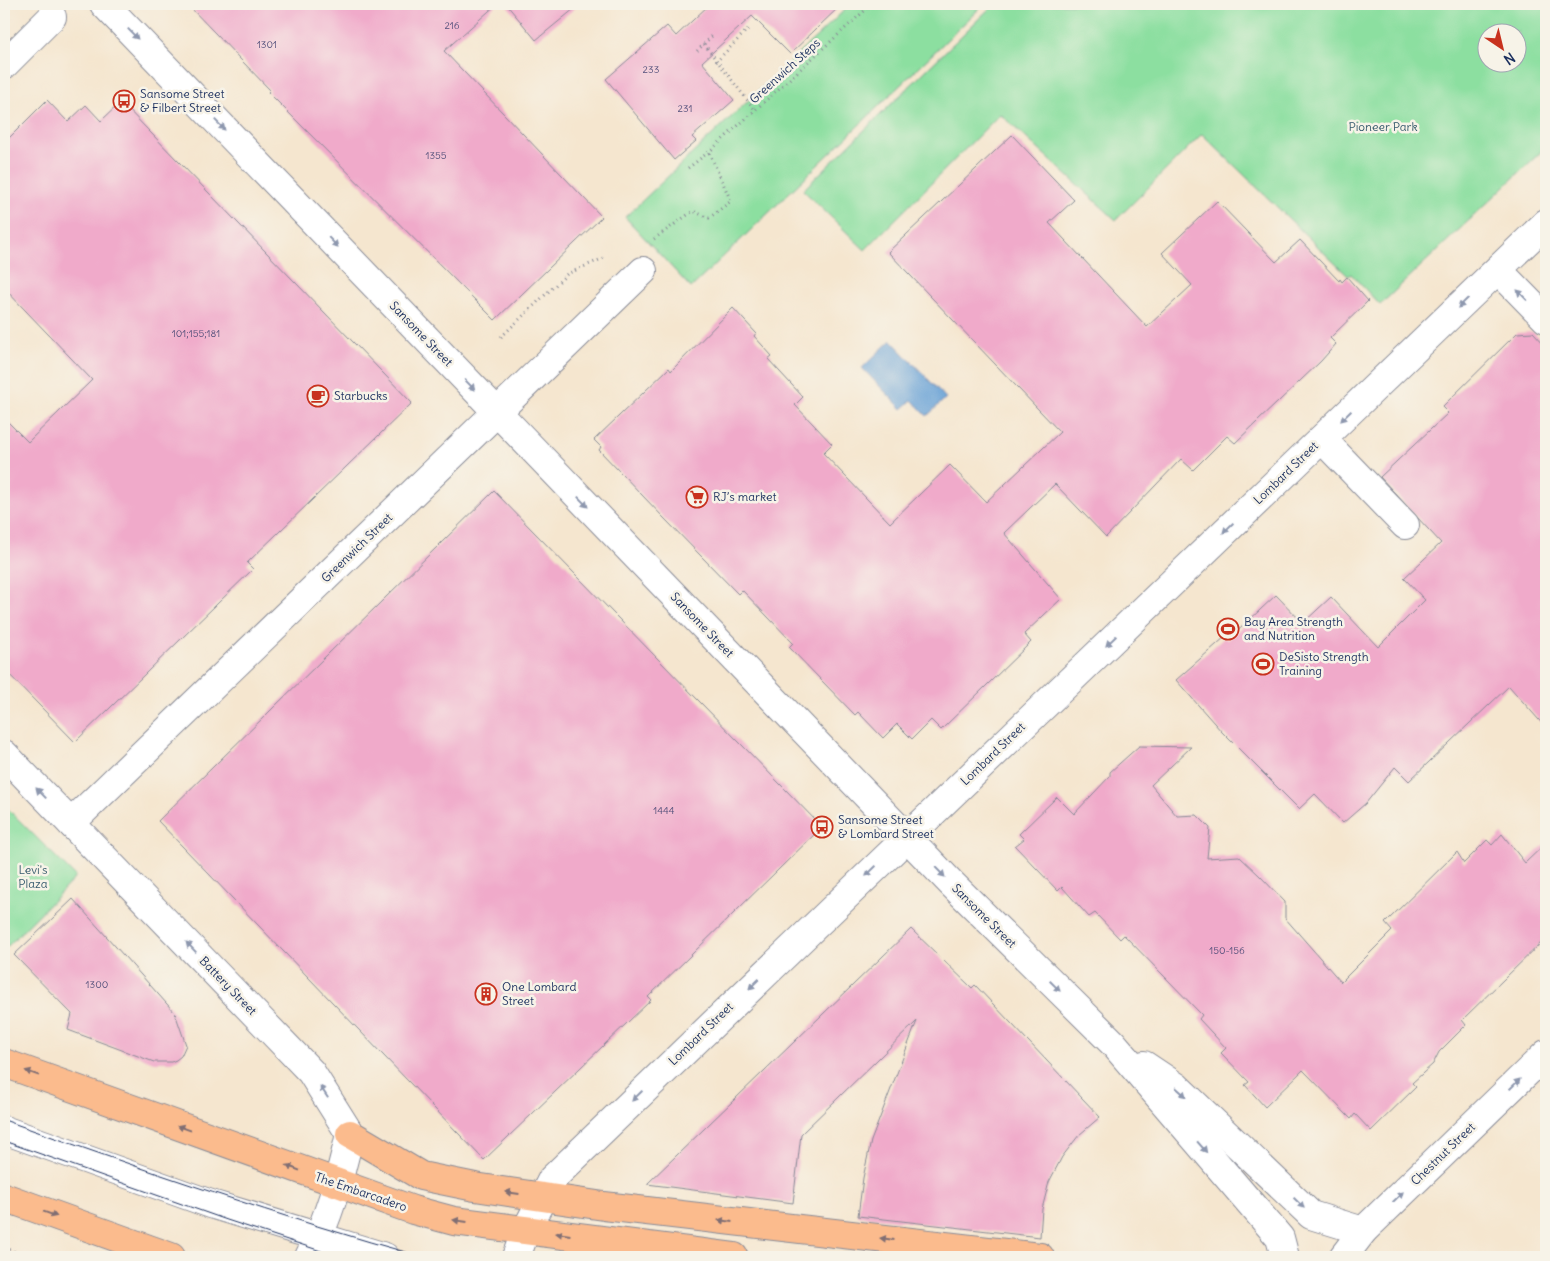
<svg xmlns="http://www.w3.org/2000/svg" width="1550" height="1261" font-family="Delius,sans-serif">
	<style>
		.green { fill: #8cdfa0; stroke: #54877f; fill-rule: evenodd }
		.water { fill: #66a0d6; stroke: #40689a }
		.building { fill: #f0aaca }
		.lines { fill: none; stroke-linecap: round; stroke-linejoin: round }
		.minor-casing { stroke: #888a96; stroke-width: 30 }
		.major-casing { stroke: #888a96; stroke-width: 30 }
		.path { stroke: #888a96; stroke-width: 3; stroke-dasharray: 1 4; stroke-linecap: butt }
		.minor { stroke: #fff; stroke-width: 28 }
		.major { stroke: #fbbb8d; stroke-width: 28 }
		.tram { stroke: #1b2f5e; stroke-width: 1 }
		.oneway { fill: #8d97ae }
		.oneway2 { fill: #806e73 }
		.labels { text-anchor: middle; stroke-width: 5; stroke-linejoin: round; paint-order: stroke }
		.number-label { font-size: 10px; fill: #504e79 }
		.street-label { font-size: 12px; fill: #1b2f5e; stroke: #f7f3e8 }
		.poi-label { font-size: 12px; fill: #1b2f5e; stroke: #f7f3e8; text-anchor: start }
		.park-label { font-size: 12px; fill: #375b6e; stroke: #f7f3e8 }
	</style>
	<rect width="100%" height="100%" fill="#f7f3e8"/>
	<filter id="ink" filterUnits="userSpaceOnUse"><feTurbulence type="fractalNoise" baseFrequency=".02" numOctaves="2"/><feDisplacementMap in="SourceGraphic" scale="10" xChannelSelector="R" yChannelSelector="G"/><feConvolveMatrix kernelMatrix="1 2 1 2 8 2 1 2 1" color-interpolation-filters="sRGB"/></filter>
	<filter id="wash" filterUnits="userSpaceOnUse"><feTurbulence type="fractalNoise" baseFrequency=".0096" numOctaves="4" result="noise"/><feDisplacementMap in="SourceGraphic" scale="20" xChannelSelector="R" yChannelSelector="G"/><feGaussianBlur stdDeviation="1.12" result="paint"/><feColorMatrix in="noise" values="0 0 0 0 0 0 0 0 0 0 0 0 0 0 0 0 0 1.4 0 .05"/><feComposite in="paint" operator="in"/></filter>
	<g filter="url(#wash)">
		<rect width="100%" height="100%" fill="#f5e6cf"/>
		<g class="green">
			<path d="M 851,4 L 984,4 L 691,288 L 625,217 Z"/>
			<path d="M 994,4 L 1546,4 L 1546,147 L 1380,305 L 1351,274 L 1348,276 L 1202,134 L 1116,220 L 1000,114 L 865,250 L 803,190 ZM 1488,32 L 1518,32 L 1518,62 L 1488,62 Z"/>
			<path d="M 4,805 L 76,877 L 4,950 Z"/>
		</g>
		<path class="water" d="M 891,340 L 946,398 L 927,416 L 912,400 L 902,409 L 862,368 Z"/>
		<g id="blocks">
			<g class="building">
				<path d="M 187,4 L 497,4 L 444,51 L 602,217 L 495,320 L 268,92 L 270,90 Z"/>
				<path d="M 506,4 L 580,4 L 536,40 Z"/>
				<path d="M 710,4 L 842,4 L 790,54 L 752,16 L 702,62 L 734,100 L 692,137 L 696,141 L 674,160 L 606,79 L 667,26 L 676,36 Z"/>
				<path d="M 47,100 L 68,122 L 86,105 L 101,121 L 121,102 L 412,403 L 247,563 L 253,569 L 75,742 L 4,669 L 4,418 L 28,442 L 92,380 L 4,288 L 4,143 Z"/>
				<path d="M 1012,135 L 1074,200 L 1049,223 L 1147,327 L 1192,285 L 1162,253 L 1217,201 L 1276,262 L 1300,240 L 1339,281 L 1340,279 L 1342,282 L 1347,277 L 1368,301 L 1330,338 L 1336,344 L 1321,361 L 1235,443 L 1227,436 L 1193,470 L 1181,459 L 1106,537 L 1055,484 L 1004,533 L 1061,599 L 1024,634 L 1031,642 L 941,730 L 931,720 L 912,739 L 897,724 L 883,738 L 858,712 L 855,715 L 789,647 L 793,643 L 742,590 L 738,594 L 664,518 L 599,450 L 601,447 L 594,440 L 669,368 L 671,371 L 733,308 L 756,333 L 754,336 L 772,356 L 768,359 L 803,397 L 795,405 L 832,444 L 823,453 L 890,523 L 950,465 L 986,502 L 1060,432 L 888,252 Z"/>
				<path d="M 1533,332 L 1546,346 L 1546,728 L 1509,686 L 1409,781 L 1395,767 L 1366,803 L 1343,823 L 1315,794 L 1299,809 L 1222,732 L 1176,680 L 1225,637 L 1228,640 L 1276,595 L 1303,623 L 1331,597 L 1378,647 L 1425,600 L 1404,578 L 1441,543 L 1380,477 L 1448,413 L 1442,407 L 1517,333 Z"/>
				<path d="M 494,491 L 822,827 L 648,997 L 651,1000 L 484,1160 L 158,821 Z"/>
				<path d="M 1139,746 L 1191,747 L 1151,785 L 1177,816 L 1197,815 L 1210,828 L 1207,858 L 1239,856 L 1260,876 L 1285,902 L 1285,918 L 1341,982 L 1392,931 L 1385,923 L 1457,852 L 1464,863 L 1487,840 L 1492,845 L 1502,834 L 1525,863 L 1546,843 L 1546,938 L 1462,1020 L 1466,1025 L 1439,1052 L 1433,1064 L 1412,1083 L 1416,1087 L 1371,1131 L 1355,1114 L 1351,1119 L 1303,1070 L 1265,1107 L 1245,1085 L 1249,1082 L 1221,1053 L 1226,1048 L 1199,1019 L 1202,1015 L 1124,935 L 1120,939 L 1095,913 L 1089,917 L 1062,887 L 1058,891 L 1015,846 L 1024,839 L 1019,834 L 1057,797 L 1074,814 L 1110,776 L 1110,772 Z"/>
				<path d="M 73,899 L 175,1013 L 186,1045 L 181,1056 L 176,1060 L 171,1062 L 154,1062 L 68,1030 L 72,1014 L 14,955 Z"/>
				<path d="M 911,929 L 972,988 L 975,985 L 1100,1117 L 1079,1135 L 1062,1157 L 1049,1182 L 1042,1209 L 1040,1237 L 858,1216 L 863,1178 L 871,1141 L 917,1021 L 801,1134 L 793,1203 L 647,1184 Z"/>
			</g>
		</g>
	</g>
	<g filter="url(#ink)">
		<use href="#blocks" fill-opacity="0" stroke="#888a96" stroke-width="1"/>
		<g class="lines">
			<g class="minor-casing">
				<g id="minor">
					<path d="M 104,4 L 951,883 L 1113,1043 L 1280,1238 L 1285,1257"/>
					<path d="M 4,65 L 52,17"/>
					<path d="M 1498,270 L 1546,319"/>
					<path d="M 1322,439 L 1405,525"/>
					<path d="M 4,754 L 311,1072 L 350,1134 C 340,1178 329,1217 309,1257"/>
					<path d="M 71,823 L 643,271"/>
					<path d="M 1144,1065 L 1177,1087 L 1311,1215 L 1363,1231"/>
					<path d="M 4,1130 L 211,1204 L 385,1257"/>
					<path d="M 516,1257 L 526,1230 L 552,1179 L 1546,223"/>
					<path d="M 1343,1257 L 1363,1231 L 1546,1054"/>
				</g>
			</g>
			<g class="major-casing">
				<g id="major">
					<path d="M 4,1063 L 413,1210 L 454,1221 L 734,1257"/>
					<path d="M 350,1134 L 421,1176 L 475,1187 L 604,1206 L 1040,1257"/>
					<path d="M 4,1197 L 171,1257"/>
				</g>
			</g>
			<g class="path">
				<path d="M 704,44 L 712,36"/>
				<path d="M 697,51 L 704,44 L 755,110"/>
				<path d="M 716,62 L 749,28"/>
				<path d="M 688,168 L 709,152 L 872,4"/>
				<path d="M 654,239 L 693,211 L 709,218 L 731,201 L 709,152"/>
				<path d="M 501,337 L 567,274 L 606,257"/>
				<path d="M 4,828 L 7,825"/>
				<path d="M 4,1248 L 30,1257"/>
			</g>
			<use href="#minor" class="minor"/>
			<use href="#major" class="major"/>
			<g class="tram">
				<path d="M 4,1120 C 143,1169 281,1218 423,1257"/>
				<path d="M 4,1141 L 227,1220 L 339,1257"/>
			</g>
		</g>
		<defs><path id="oneway-solid" d="M-6-.8H1V-3.2L6.5 0L1 3.2V.8H-6Z" transform="scale(1.25)"/></defs>
		<g class="oneway">
			<use href="#oneway-solid" transform="translate(133 34) rotate(46)"/>
			<use href="#oneway-solid" transform="translate(220 125) rotate(46)"/>
			<use href="#oneway-solid" transform="translate(333 242) rotate(46)"/>
			<use href="#oneway-solid" transform="translate(1522 295) rotate(-134)"/>
			<use href="#oneway-solid" transform="translate(1463 303) rotate(136)"/>
			<use href="#oneway-solid" transform="translate(470 385) rotate(46)"/>
			<use href="#oneway-solid" transform="translate(1346 416) rotate(136)"/>
			<use href="#oneway-solid" transform="translate(583 502) rotate(46)"/>
			<use href="#oneway-solid" transform="translate(1228 528) rotate(136)"/>
			<use href="#oneway-solid" transform="translate(1111 641) rotate(136)"/>
			<use href="#oneway-solid" transform="translate(41 793) rotate(-134)"/>
			<use href="#oneway-solid" transform="translate(871 871) rotate(136)"/>
			<use href="#oneway-solid" transform="translate(940 872) rotate(46)"/>
			<use href="#oneway-solid" transform="translate(191 947) rotate(-134)"/>
			<use href="#oneway-solid" transform="translate(754 984) rotate(136)"/>
			<use href="#oneway-solid" transform="translate(1055 986) rotate(45)"/>
			<use href="#oneway-solid" transform="translate(1515 1084) rotate(-44)"/>
			<use href="#oneway-solid" transform="translate(324 1092) rotate(-123)"/>
			<use href="#oneway-solid" transform="translate(1181 1092) rotate(42)"/>
			<use href="#oneway-solid" transform="translate(637 1096) rotate(136)"/>
			<use href="#oneway-solid" transform="translate(1202 1147) rotate(49)"/>
			<use href="#oneway-solid" transform="translate(1398 1197) rotate(-44)"/>
			<use href="#oneway-solid" transform="translate(1299 1203) rotate(44)"/>
		</g>
		<g class="oneway2">
			<use href="#oneway-solid" transform="translate(32 1073) rotate(-160)"/>
			<use href="#oneway-solid" transform="translate(184 1128) rotate(-160)"/>
			<use href="#oneway-solid" transform="translate(293 1168) rotate(-159)"/>
			<use href="#oneway-solid" transform="translate(512 1193) rotate(-172)"/>
			<use href="#oneway-solid" transform="translate(50 1214) rotate(20)"/>
			<use href="#oneway-solid" transform="translate(460 1221) rotate(-172)"/>
			<use href="#oneway-solid" transform="translate(725 1221) rotate(-173)"/>
			<use href="#oneway-solid" transform="translate(563 1234) rotate(-173)"/>
			<use href="#oneway-solid" transform="translate(887 1239) rotate(-173)"/>
		</g>
	</g>
	<defs>
		<g id="bus-ring" transform="scale(1.125)"><circle r="9.5" fill="#f7f3e8" stroke="#c8321e" stroke-width="1.5"/><path d="M-5-6H5V4H4V6H2V4H-2V6H-4V4H-5ZM-3.5-4V0h7V-4ZM-3.5 1.2v1.5H-2V1.2ZM2 1.2v1.5H3.5V1.2Z" fill="#c8321e"/></g>
		<g id="cafe-ring" transform="scale(1.125)"><circle r="9.5" fill="#f7f3e8" stroke="#c8321e" stroke-width="1.5"/><path d="M-5.5-4.5H6V0H3Q3 3.5 0 3.5H-2.5Q-5.5 3.5-5.5 0ZM3-3.2v2h1.7v-2ZM-6 4.5H4V6H-6Z" fill="#c8321e"/></g>
		<g id="supermarket-ring" transform="scale(1.125)"><circle r="9.5" fill="#f7f3e8" stroke="#c8321e" stroke-width="1.5"/><path d="M-6-5.5h2.5l.6 2H6L4.5 2H-2.5L-4.4-4H-6ZM-1.5 3.2a1.3 1.3 0 1 0 .1 0ZM3 3.2a1.3 1.3 0 1 0 .1 0Z" fill="#c8321e"/></g>
		<g id="stadium-ring" transform="scale(1.125)"><circle r="9.5" fill="#f7f3e8" stroke="#c8321e" stroke-width="1.5"/><path d="M0-5a6.5 5 0 1 0 0 10a6.5 5 0 1 0 0-10ZM-3.5-1.8h7v3.6h-7Z" fill="#c8321e"/></g>
		<g id="building-ring" transform="scale(1.125)"><circle r="9.5" fill="#f7f3e8" stroke="#c8321e" stroke-width="1.5"/><path d="M-4-6H4V6H1V3H-1V6H-4ZM-2.5-4.3h1.7v1.8h-1.7ZM.8-4.3h1.7v1.8H.8ZM-2.5-1h1.7V.8h-1.7ZM.8-1h1.7V.8H.8Z" fill="#c8321e"/></g>
	</defs>
	<g fill-rule="evenodd">
		<use href="#bus-ring" x="124" y="101"/>
		<use href="#cafe-ring" x="318" y="396"/>
		<use href="#supermarket-ring" x="697" y="497"/>
		<use href="#stadium-ring" x="1228" y="629"/>
		<use href="#stadium-ring" x="1263" y="664"/>
		<use href="#bus-ring" x="822" y="827"/>
		<use href="#building-ring" x="486" y="994"/>
	</g>
	<g class="labels">
		<g class="number-label">
			<text x="452" y="29">216</text>
			<text x="267" y="48">1301</text>
			<text x="651" y="73">233</text>
			<text x="685" y="112">231</text>
			<text x="436" y="159">1355</text>
			<text x="196" y="337">101;155;181</text>
			<text x="664" y="814">1444</text>
			<text x="1227" y="954">150-156</text>
			<text x="97" y="988">1300</text>
		</g>
		<g class="street-label">
			<text transform="translate(785 71) rotate(-42)" y="4">Greenwich Steps</text>
			<text transform="translate(421 334) rotate(46)" y="4">Sansome Street</text>
			<text transform="translate(1286 473) rotate(-44)" y="4">Lombard Street</text>
			<text transform="translate(357 548) rotate(-44)" y="4">Greenwich Street</text>
			<text transform="translate(702 625) rotate(46)" y="4">Sansome Street</text>
			<text transform="translate(993 754) rotate(-44)" y="4">Lombard Street</text>
			<text transform="translate(984 916) rotate(45)" y="4">Sansome Street</text>
			<text transform="translate(228 986) rotate(46)" y="4">Battery Street</text>
			<text transform="translate(701 1034) rotate(-44)" y="4">Lombard Street</text>
			<text transform="translate(1443 1154) rotate(-44)" y="4">Chestnut Street</text>
			<text transform="translate(361 1192) rotate(19)" y="4">The Embarcadero</text>
		</g>
		<g class="poi-label">
			<text x="140" y="98">Sansome Street<tspan x="140" dy="14">&amp; Filbert Street</tspan></text>
			<text x="334" y="400">Starbucks</text>
			<text x="713" y="501">RJ’s market</text>
			<text x="1244" y="626">Bay Area Strength<tspan x="1244" dy="14">and Nutrition</tspan></text>
			<text x="1279" y="661">DeSisto Strength<tspan x="1279" dy="14">Training</tspan></text>
			<text x="838" y="824">Sansome Street<tspan x="838" dy="14">&amp; Lombard Street</tspan></text>
			<text x="502" y="991">One Lombard<tspan x="502" dy="14">Street</tspan></text>
		</g>
		<g class="park-label">
			<text x="1383" y="131">Pioneer Park</text>
			<text x="33" y="874">Levi's<tspan x="33" dy="14">Plaza</tspan></text>
		</g>
	</g>
	<rect width="1550" height="1261" fill="none" stroke="#f7f3e8" stroke-width="20"/>
	<g transform="translate(1502 48) rotate(145)"><circle r="24" fill="#f7f3e8" stroke="#9fa5b1"/>
	<path d="M0-4L9 19L0 12L-9 19Z" fill="#c8321e"/>
	<text y="-8" font-size="14" font-weight="bold" text-anchor="middle" fill="#1b2f5e">N</text>
	</g>
</svg>
